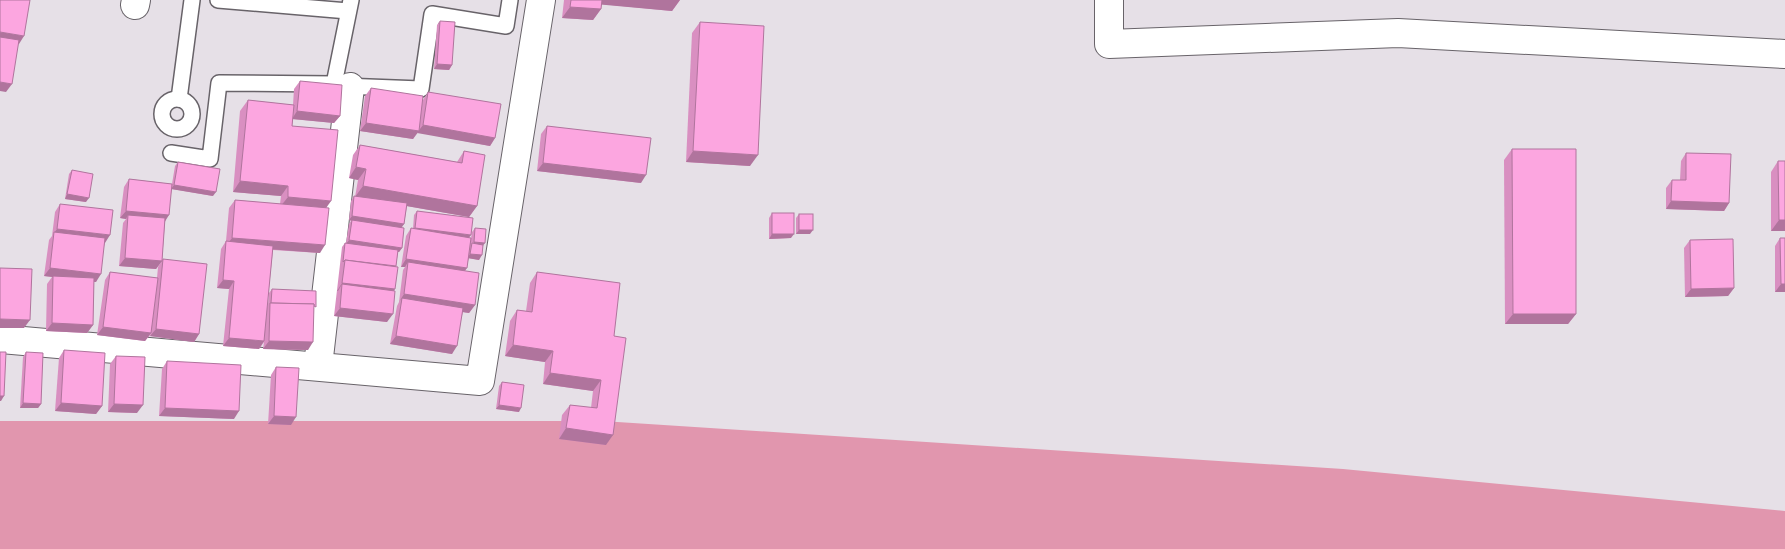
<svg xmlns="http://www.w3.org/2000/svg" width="1785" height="549" font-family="Figtree,sans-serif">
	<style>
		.green { fill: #e196ae }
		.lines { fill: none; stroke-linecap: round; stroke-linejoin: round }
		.service-casing { stroke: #686369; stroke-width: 18 }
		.minor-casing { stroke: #686369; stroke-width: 30 }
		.service { stroke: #fff; stroke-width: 15 }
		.minor { stroke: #fff; stroke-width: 28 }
		.wall { fill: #d98fc1 }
		.shaded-wall { fill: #b0749d }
		.building { fill: #fca6e0; stroke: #b0749d }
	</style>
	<rect width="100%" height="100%" fill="#e6e0e7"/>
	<path class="green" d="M 0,421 L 602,421 L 1343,469 L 1785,511 L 1785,549 L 0,549 Z"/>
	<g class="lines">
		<g class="service-casing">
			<g id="service">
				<path d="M 218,0 L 348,11"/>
				<path d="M 343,86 L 421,89 L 432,14 L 506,26 L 510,0"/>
				<path d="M 179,99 L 192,0"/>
				<circle cx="177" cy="114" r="15"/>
				<path d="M 171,153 L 210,159 L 219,83 L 334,84 L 351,0"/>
			</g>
		</g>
		<g class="minor-casing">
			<g id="minor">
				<path d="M 1109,0 L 1109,44 L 1398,33 L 1785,54"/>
				<path d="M 135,5 L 136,0"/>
				<path d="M 0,339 L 480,381 L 541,0"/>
				<path d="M 318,366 L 350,87"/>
			</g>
		</g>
		<use href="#service" class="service"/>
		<use href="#minor" class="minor"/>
	</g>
	<g class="wall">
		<path d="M 564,0 L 680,0 L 672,11 L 601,4 L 601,9 L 593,20 L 562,18 Z"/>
		<path d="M 440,21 L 452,65 L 449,70 L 434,69 L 437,25 Z"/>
		<path d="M 700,22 L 750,166 L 686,162 L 692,33 Z"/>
		<path d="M 300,81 L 340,116 L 334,123 L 293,119 L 292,126 L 326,208 L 320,253 L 273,250 L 267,307 L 268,305 L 269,293 L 272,289 L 314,308 L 308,350 L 263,349 L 264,342 L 259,349 L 223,346 L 229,289 L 217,288 L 221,249 L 226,241 L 229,208 L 235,200 L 280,204 L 281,196 L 233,192 L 240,111 L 248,100 L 293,105 L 294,89 Z"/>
		<path d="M 371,88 L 423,100 L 428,92 L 495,138 L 490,146 L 417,132 L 413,139 L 360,131 L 365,96 Z"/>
		<path d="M 547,126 L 641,183 L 537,171 L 541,134 Z"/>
		<path d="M 360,145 L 457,162 L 464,151 L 477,206 L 469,217 L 407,206 L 404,224 L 402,227 L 402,248 L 399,252 L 398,252 L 396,266 L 394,291 L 387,322 L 334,316 L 342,247 L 345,243 L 346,243 L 349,224 L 351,221 L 349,220 L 351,201 L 354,196 L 355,197 L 358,180 L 349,178 L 353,155 Z"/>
		<path d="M 1512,149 L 1576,314 L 1568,324 L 1505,324 L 1504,160 Z"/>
		<path d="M 1686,153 L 1729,203 L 1724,211 L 1666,209 L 1666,188 L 1672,180 L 1680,180 L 1681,161 Z"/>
		<path d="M 1778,161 L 1785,231 L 1771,231 L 1771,172 Z"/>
		<path d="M 178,162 L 213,196 L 172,189 L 165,222 L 162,261 L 156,269 L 119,266 L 123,223 L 126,219 L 120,218 L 124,187 L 129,179 L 172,184 L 175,166 Z"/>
		<path d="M 72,170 L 86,202 L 65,199 L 69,174 Z"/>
		<path d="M 60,204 L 105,242 L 96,282 L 94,282 L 93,325 L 87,333 L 46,331 L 47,284 L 52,277 L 44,276 L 49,240 L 52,236 L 55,212 Z"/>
		<path d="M 417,211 L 469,238 L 471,238 L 472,232 L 475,228 L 483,245 L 479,260 L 469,258 L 465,271 L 475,305 L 469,313 L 463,312 L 452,354 L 390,344 L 397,306 L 399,302 L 403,270 L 405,267 L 401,267 L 406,236 L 411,228 L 413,229 L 414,215 Z"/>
		<path d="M 772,213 L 791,238 L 769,239 L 769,218 Z"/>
		<path d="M 799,214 L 810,234 L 796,234 L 796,218 Z"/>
		<path d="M 1780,238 L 1785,238 L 1785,292 L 1775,292 L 1775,246 Z"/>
		<path d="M 1690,240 L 1734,288 L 1728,296 L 1685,297 L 1684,248 Z"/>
		<path d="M 163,259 L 199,334 L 194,342 L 150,336 L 151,334 L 145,341 L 97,335 L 105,280 L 110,272 L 157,278 L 158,267 Z"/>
		<path d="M 537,272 L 614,336 L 606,445 L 559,439 L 562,415 L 570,405 L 591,408 L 593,391 L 543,384 L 545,362 L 505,356 L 510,321 L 517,310 L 526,311 L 530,283 Z"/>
		<path d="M 64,350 L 102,406 L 96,414 L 55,411 L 59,358 Z"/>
		<path d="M 26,352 L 41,404 L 38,408 L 20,408 L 23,357 Z"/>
		<path d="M 116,356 L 137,413 L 108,412 L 110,364 Z"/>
		<path d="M 167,361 L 234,419 L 159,416 L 162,369 Z"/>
		<path d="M 276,367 L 291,425 L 268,424 L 271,375 Z"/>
		<path d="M 502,382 L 519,412 L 496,409 L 499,386 Z"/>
	</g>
	<g class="shaded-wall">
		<path d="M 597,0 L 680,0 L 672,11 L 595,4 Z"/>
		<path d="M 570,7 L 601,9 L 593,20 L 562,18 Z"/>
		<path d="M 0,32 L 24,36 L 19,44 L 0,41 Z"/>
		<path d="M 437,64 L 452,65 L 449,70 L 434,69 Z"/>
		<path d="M 0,82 L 12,84 L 6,92 L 0,91 Z"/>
		<path d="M 297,111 L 340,116 L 334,123 L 292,119 Z"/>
		<path d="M 366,123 L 419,131 L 413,139 L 360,131 Z"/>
		<path d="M 423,125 L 495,138 L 490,146 L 417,133 Z"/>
		<path d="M 693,151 L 758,155 L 750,166 L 686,162 Z"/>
		<path d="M 543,163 L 646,175 L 641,183 L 537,171 Z"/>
		<path d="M 356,167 L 366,169 L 358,180 L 349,178 Z"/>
		<path d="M 240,181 L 288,186 L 281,196 L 233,192 Z"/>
		<path d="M 174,185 L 216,192 L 213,196 L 171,189 Z"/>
		<path d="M 363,186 L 477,206 L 469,217 L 355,197 Z"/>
		<path d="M 67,194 L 89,198 L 86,202 L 65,199 Z"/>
		<path d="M 288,197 L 331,201 L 324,211 L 280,207 Z"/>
		<path d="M 1671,201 L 1729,203 L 1724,211 L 1666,209 Z"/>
		<path d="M 126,211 L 169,215 L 164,223 L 128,215 L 126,219 L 120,218 Z"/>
		<path d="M 352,216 L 404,224 L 401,228 L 349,220 Z"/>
		<path d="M 1779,220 L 1785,220 L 1785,231 L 1771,231 Z"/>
		<path d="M 415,228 L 471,235 L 468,239 Z"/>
		<path d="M 57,229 L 110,235 L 105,243 L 54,233 Z"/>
		<path d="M 799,230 L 813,230 L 810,234 L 796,234 Z"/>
		<path d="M 772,234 L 794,234 L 791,238 L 769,239 Z"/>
		<path d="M 232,238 L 325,245 L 320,253 L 226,246 Z"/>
		<path d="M 349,240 L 402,248 L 399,252 L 346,244 Z"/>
		<path d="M 474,242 L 485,243 L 482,247 L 471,246 Z"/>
		<path d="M 470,254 L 482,255 L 479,260 L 467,258 Z"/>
		<path d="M 125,258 L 162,261 L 156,269 L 119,266 Z"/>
		<path d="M 406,259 L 467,268 L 461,276 L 408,262 L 405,267 L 401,267 Z"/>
		<path d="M 50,268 L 101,274 L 96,282 L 44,276 Z"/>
		<path d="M 223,280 L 234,281 L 229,289 L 217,288 Z"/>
		<path d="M 342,283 L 395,289 L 389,297 L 342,284 L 338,291 L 337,291 Z"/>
		<path d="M 1781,284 L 1785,284 L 1785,292 L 1775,292 Z"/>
		<path d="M 1734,288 L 1728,296 L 1685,297 L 1691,289 Z"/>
		<path d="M 404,294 L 475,305 L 469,313 L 401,303 L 402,298 L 399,302 Z"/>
		<path d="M 340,308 L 393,314 L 387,322 L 334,316 Z"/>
		<path d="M 1513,314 L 1576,314 L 1568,324 L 1505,324 Z"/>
		<path d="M 0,319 L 30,320 L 24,328 L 0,328 Z"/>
		<path d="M 52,323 L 93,325 L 87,333 L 46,331 Z"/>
		<path d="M 103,327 L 151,333 L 145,341 L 97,335 Z"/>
		<path d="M 156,329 L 199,334 L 194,342 L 150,336 Z"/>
		<path d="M 396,336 L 457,346 L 452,354 L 390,344 Z"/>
		<path d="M 229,338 L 264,341 L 259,349 L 223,346 Z"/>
		<path d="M 269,341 L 313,342 L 308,350 L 263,349 Z"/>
		<path d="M 513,345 L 553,351 L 545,362 L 505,356 Z"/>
		<path d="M 550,373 L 601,380 L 593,391 L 543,384 Z"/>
		<path d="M 0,396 L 4,396 L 1,401 L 0,401 Z"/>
		<path d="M 23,403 L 41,404 L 38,408 L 20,408 Z"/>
		<path d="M 61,403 L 102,406 L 96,414 L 55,411 Z"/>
		<path d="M 114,404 L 143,405 L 137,413 L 108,412 Z"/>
		<path d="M 499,405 L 521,408 L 519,412 L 496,409 Z"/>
		<path d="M 165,408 L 239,411 L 234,419 L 159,416 Z"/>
		<path d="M 274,416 L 296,417 L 291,425 L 268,424 Z"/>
		<path d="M 566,428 L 613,435 L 606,445 L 559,439 Z"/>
	</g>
	<g class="building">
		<path d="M 0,0 L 30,0 L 24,36 L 0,32 Z"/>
		<path d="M 571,0 L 602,0 L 601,9 L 570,7 Z"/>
		<path d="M 440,21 L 455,22 L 452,65 L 437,64 Z"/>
		<path d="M 700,22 L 764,26 L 758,155 L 693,151 Z"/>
		<path d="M 0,37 L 19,40 L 12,84 L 0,82 Z"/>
		<path d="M 300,81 L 342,85 L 340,116 L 297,111 Z"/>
		<path d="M 371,88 L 423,96 L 419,131 L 366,123 Z"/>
		<path d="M 428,92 L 501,104 L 495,138 L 423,125 Z"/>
		<path d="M 248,100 L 294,105 L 292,126 L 338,130 L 331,201 L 288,197 L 288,186 L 240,181 Z"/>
		<path d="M 547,126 L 651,138 L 646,175 L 543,163 Z"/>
		<path d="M 360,145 L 462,163 L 464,151 L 485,155 L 477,206 L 363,186 L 366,169 L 356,167 Z"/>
		<path d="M 1512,149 L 1576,149 L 1576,314 L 1513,314 Z"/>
		<path d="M 1686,153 L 1731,154 L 1729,203 L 1671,201 L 1672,180 L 1686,180 Z"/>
		<path d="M 1778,161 L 1785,161 L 1785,220 L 1779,220 Z"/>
		<path d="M 178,162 L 220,169 L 216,192 L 174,185 Z"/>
		<path d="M 72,170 L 93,174 L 89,198 L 67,194 Z"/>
		<path d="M 129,179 L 172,184 L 169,215 L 126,211 Z"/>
		<path d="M 354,196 L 407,203 L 404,224 L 352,216 Z"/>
		<path d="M 235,200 L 329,208 L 325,245 L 232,238 Z"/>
		<path d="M 60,204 L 113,210 L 110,235 L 57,229 Z"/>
		<path d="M 417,211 L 473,218 L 471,235 L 415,228 Z"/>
		<rect x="772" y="213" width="22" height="21"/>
		<rect x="799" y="214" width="14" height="16"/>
		<path d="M 128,215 L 165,218 L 162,261 L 125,258 Z"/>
		<path d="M 352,220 L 404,228 L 402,248 L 349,240 Z"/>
		<path d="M 411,228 L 471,238 L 467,268 L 406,259 Z"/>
		<path d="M 475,228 L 486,229 L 485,243 L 474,242 Z"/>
		<path d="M 54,232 L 105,238 L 101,274 L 50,268 Z"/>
		<path d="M 1780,238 L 1785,238 L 1785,284 L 1781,284 Z"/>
		<path d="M 1733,239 L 1734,288 L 1691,289 L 1690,240 Z"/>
		<path d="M 226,241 L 273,246 L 264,341 L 229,338 L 234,281 L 223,280 Z"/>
		<path d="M 345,243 L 398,250 L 396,266 L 345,260 L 343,262 Z"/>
		<path d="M 472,243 L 483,245 L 482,255 L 470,254 Z"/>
		<path d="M 163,259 L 207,264 L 199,334 L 156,329 Z"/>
		<path d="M 345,260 L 398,267 L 395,289 L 342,283 Z"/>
		<path d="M 408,262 L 479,273 L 475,305 L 404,294 Z"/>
		<path d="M 0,268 L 32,269 L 30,320 L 0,319 Z"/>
		<path d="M 110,272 L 158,278 L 151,333 L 103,327 Z"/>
		<path d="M 537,272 L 620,283 L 614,336 L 626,338 L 613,435 L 566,428 L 570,405 L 597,408 L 601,380 L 550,373 L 553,351 L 513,345 L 517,310 L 532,312 Z"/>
		<path d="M 53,276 L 94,278 L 93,325 L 52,323 Z"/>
		<path d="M 342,284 L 395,291 L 393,314 L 340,308 Z"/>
		<path d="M 272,289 L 316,291 L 316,307 L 314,306 L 314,304 L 271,303 Z"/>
		<path d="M 402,298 L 463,308 L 457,346 L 396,336 Z"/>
		<path d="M 270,303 L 314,304 L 313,342 L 269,341 Z"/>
		<path d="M 64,350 L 105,353 L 102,406 L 61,403 Z"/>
		<path d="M 0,352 L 6,352 L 4,396 L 0,396 Z"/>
		<path d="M 26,352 L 43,353 L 41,404 L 23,403 Z"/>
		<path d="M 116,356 L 145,357 L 143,405 L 114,404 Z"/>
		<path d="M 167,361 L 241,365 L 239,411 L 165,408 Z"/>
		<path d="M 276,367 L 299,368 L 296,417 L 274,416 Z"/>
		<path d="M 502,382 L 524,385 L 521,408 L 499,405 Z"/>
	</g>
</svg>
